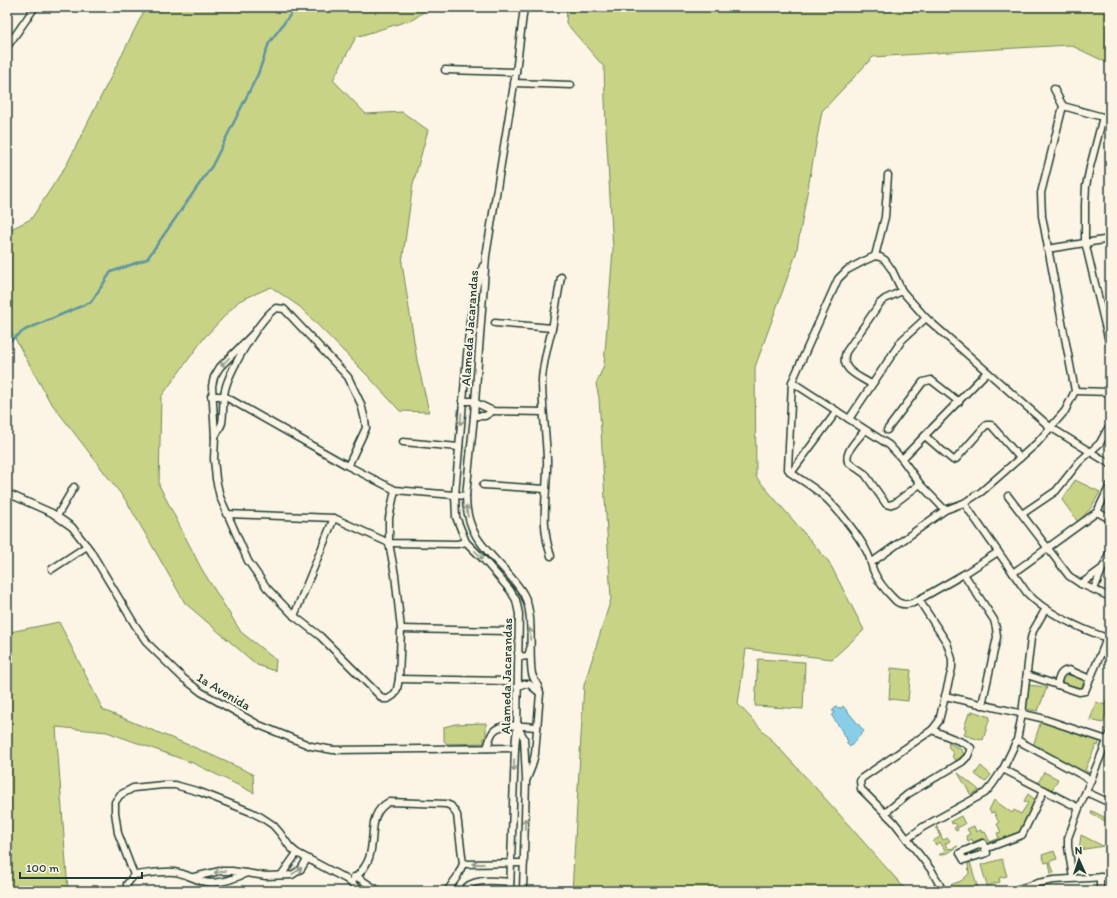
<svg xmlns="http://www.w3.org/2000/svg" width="1117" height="898" font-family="Itim,sans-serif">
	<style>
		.green { fill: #c8d386; stroke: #74885d }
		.water { fill: #88cee9; stroke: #5e94a1 }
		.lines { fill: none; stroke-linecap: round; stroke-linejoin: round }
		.stream { stroke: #5e94a1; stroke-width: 2.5 }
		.minor-casing { stroke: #1f3d34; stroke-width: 9 }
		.minor { stroke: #fcf5e5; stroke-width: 6 }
		.oneway { stroke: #8e998c }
		.labels { text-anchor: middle; stroke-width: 4; stroke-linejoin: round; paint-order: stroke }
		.street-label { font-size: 13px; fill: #1f3d34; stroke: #fcf5e5 }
	</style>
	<rect width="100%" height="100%" fill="#fcf5e5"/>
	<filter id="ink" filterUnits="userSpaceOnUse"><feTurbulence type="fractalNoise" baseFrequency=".025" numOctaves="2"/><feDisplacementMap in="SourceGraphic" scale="8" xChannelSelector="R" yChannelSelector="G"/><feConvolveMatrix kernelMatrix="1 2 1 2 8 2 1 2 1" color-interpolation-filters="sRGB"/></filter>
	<g filter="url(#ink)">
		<g class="green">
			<path d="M 146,7 L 430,7 L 414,19 L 356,37 L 333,80 L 366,114 L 402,112 L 428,130 L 413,184 L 402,263 L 417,360 L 429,412 L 400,411 L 367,375 L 300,307 L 271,287 L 239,301 L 204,338 L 161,397 L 159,485 L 201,568 L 241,632 L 276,660 L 275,671 L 257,665 L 185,603 L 127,502 L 49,400 L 7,324 L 7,231 L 31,219 L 67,164 Z"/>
			<path d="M 567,7 L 1110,7 L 1110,64 L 1070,45 L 981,50 L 873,57 L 822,111 L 796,254 L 755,367 L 756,477 L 829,562 L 864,630 L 832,659 L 746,649 L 738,704 L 815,787 L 907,891 L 572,891 L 584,685 L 611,599 L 599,398 L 596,384 L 604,365 L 613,249 L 606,129 L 604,67 L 566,23 Z"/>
			<path d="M 1075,480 L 1100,492 L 1091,508 L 1078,522 L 1062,500 Z"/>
			<path d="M 59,622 L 103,710 L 196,748 L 253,774 L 254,793 L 193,763 L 107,732 L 56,727 L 68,891 L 7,891 L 7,631 L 10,632 Z"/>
			<path d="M 758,659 L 805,662 L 803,709 L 755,706 Z"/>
			<path d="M 891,668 L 911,670 L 908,701 L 889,699 Z"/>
			<path d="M 1065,674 L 1085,680 L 1081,688 L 1060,682 Z"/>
			<path d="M 1028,685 L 1047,687 L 1038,711 L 1025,709 Z"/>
			<path d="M 1106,700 L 1109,702 L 1103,723 L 1090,720 L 1096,702 L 1105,705 Z"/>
			<path d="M 972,711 L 990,717 L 983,740 L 981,739 L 980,740 L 964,735 L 966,729 L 964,728 L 969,713 L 972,714 Z"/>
			<path d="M 1043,722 L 1100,741 L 1098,746 L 1096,745 L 1085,770 L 1088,772 L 1088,774 L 1033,746 L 1040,724 Z"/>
			<path d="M 486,723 L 486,738 L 484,738 L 484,743 L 447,744 L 444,741 L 444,727 L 455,724 Z"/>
			<path d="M 948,742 L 962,750 L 964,755 L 955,761 L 952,756 L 954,755 L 948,746 L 949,745 Z"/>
			<path d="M 981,766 L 991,775 L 985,782 L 975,774 Z"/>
			<path d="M 1044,772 L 1058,779 L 1051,792 L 1037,785 Z"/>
			<path d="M 958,773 L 979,790 L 971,795 Z"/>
			<path d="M 1028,794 L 1037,801 L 1022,831 L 990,844 L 986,843 L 983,838 L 973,842 L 972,839 L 968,841 L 966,836 L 970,834 L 967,829 L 974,826 L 976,832 L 981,830 L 982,833 L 985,832 L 990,842 L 999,838 L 997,833 L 1001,832 L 997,824 L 999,823 L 994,812 L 991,813 L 989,810 L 994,800 L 1012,813 L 1014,810 L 1021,814 L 1028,803 L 1024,801 Z"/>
			<path d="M 1092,811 L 1108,819 L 1107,822 L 1091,814 Z"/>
			<path d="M 961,816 L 965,824 L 957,828 L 958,830 L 956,831 L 954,828 L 957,826 L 955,823 L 952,824 L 951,821 Z"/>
			<path d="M 936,827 L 937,827 L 943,840 L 948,838 L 950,841 L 945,844 L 948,849 L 950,848 L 951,849 L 958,846 L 947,853 L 939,855 L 945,850 L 940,842 L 936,845 L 933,841 L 940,837 Z"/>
			<path d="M 1081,835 L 1103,846 L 1104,846 L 1079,850 Z"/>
			<path d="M 981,846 L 983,851 L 965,858 L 964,853 Z"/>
			<path d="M 1054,851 L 1057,859 L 1050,861 L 1054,873 L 1051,874 L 1049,862 L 1045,863 L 1042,855 Z"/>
			<path d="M 1002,859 L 1007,876 L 999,878 L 1000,882 L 987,886 L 981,865 Z"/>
			<path d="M 970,862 L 978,889 L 969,891 L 961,891 L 959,886 L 951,889 L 950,885 L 961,881 L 969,874 L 968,864 Z"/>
		</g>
		<path class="water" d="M 843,706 L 864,731 L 850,747 L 846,743 L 848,741 L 846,739 L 847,738 L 843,735 L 842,731 L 832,716 L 835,712 L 832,711 L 836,707 L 841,708 Z"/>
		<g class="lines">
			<path class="stream" d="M 7,343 L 25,330 L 91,302 L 111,272 L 147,259 L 212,166 L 258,74 L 269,43 L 296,7"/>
			<g class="minor-casing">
				<g id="minor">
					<path d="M 7,47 L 35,7"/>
					<path d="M 445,70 L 516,72"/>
					<path d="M 514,83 L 571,85"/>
					<path d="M 1063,106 L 1110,119"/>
					<path d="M 1103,117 L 1090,167 L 1086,186 L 1085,205 L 1085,242 L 1110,346"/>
					<path d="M 1047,249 L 1110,239"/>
					<path d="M 875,256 L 885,217 L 888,175"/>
					<path d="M 483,266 L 477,284 L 470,320 L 455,495 L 456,517 L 466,542 L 485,561 L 510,590 L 516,600 L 519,614 L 517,726 L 515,748 L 510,891"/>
					<path d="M 495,323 L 552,328"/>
					<path d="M 253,334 L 220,367 L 214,377 L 212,386 L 215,437 L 214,459 L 216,479 L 220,497 L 248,561 L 267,588 L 294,616 L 320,636 L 383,699 L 388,699 L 394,695 L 397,689 L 399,679 L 401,629 L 395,575 L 389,543 L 389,518 L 395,490"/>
					<path d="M 792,382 L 889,445 L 902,459 L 920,484 L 945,510"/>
					<path d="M 871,384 C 859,376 839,370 846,352 L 880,303 L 885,299 L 902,291"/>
					<path d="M 1075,391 L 1110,392"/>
					<path d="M 211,396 L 224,396 L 348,466 L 395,490 L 466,496"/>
					<path d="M 462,401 L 472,401 L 493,411 L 543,412"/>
					<path d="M 474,416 L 485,416 L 493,411"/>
					<path d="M 849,419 L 902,340 L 926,318"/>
					<path d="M 865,430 C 859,438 844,451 848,462 L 865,474 L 886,504 L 889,505 L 895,503 L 920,484"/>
					<path d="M 887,430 L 923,382 L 931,380 L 959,402"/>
					<path d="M 925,436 L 953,460 L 956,459 L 986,425 L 991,425 L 1020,458"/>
					<path d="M 215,437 C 217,433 220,428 222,423 C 224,411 222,398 226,386 C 232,367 260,318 276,308 L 284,309 L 348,377 L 361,404 L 365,420 L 366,428 L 348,466"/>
					<path d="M 403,442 L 459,447"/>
					<path d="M 902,459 L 987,372"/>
					<path d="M 791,473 L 837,411"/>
					<path d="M 483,485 L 545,489"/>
					<path d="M 7,493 L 52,513 L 72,527 L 90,550 L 135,625 L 148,644 L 183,678 L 201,692 L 259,725 L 311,746 L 333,750 L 515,748"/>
					<path d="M 1008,496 L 1069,576 L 1081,584 L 1110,597"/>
					<path d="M 964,503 L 1027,593 C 1048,615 1081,629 1110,639"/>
					<path d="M 1097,512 L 1110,519"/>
					<path d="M 226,514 L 334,518 L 389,543 L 457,544 L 466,542"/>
					<path d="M 1022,514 L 1056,491 L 1079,462 L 1100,443 L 1107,430 L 1110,428"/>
					<path d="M 57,516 L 74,487"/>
					<path d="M 998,552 L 964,574 L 913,603 C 906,605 899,605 894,599 C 887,592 878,581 874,572 C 871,566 871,560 868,554 C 861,538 835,505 821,494 C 812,486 801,480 791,473 L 788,469 L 792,382 L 838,279 L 847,270 L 864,261 L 875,256 L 880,257 L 885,260 L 892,270 L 902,291 L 926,318 L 1050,427 L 1110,464"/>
					<path d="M 551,556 C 539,521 548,494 547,459 C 546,433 542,406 542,380 C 543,362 548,345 552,329 C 555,312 558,294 561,277"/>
					<path d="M 871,563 L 945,510 L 964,503 L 981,492 L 1037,443 L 1065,411 L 1075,391 L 1042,216 L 1041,193 L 1063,106 L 1054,89"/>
					<path d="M 52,569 L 87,546"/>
					<path d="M 1013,573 L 1097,512 L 1110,485"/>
					<path d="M 964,574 L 994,620 L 996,628 L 997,637 L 982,705"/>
					<path d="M 1081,584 L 1103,568"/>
					<path d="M 1094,589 L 1110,551"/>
					<path d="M 919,600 L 947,643 L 952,659 L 952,668 L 939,721 L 932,730 L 862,778 L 860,781 L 861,789 L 894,822 L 932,871 L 943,891"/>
					<path d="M 294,616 L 334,518"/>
					<path d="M 401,629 L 507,631"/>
					<path d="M 518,653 C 522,657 523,657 528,656 L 530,649"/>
					<path d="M 1027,675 L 1079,692 L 1085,691 L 1104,646 L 1106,637"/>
					<path d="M 399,679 L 507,681"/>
					<path d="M 1057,685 C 1059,677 1060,671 1069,670 L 1090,679"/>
					<path d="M 517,687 L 523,684 L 529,684 L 540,693"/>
					<path d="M 945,696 L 1041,718 L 1110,741"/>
					<path d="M 517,726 L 524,738 L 526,778"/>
					<path d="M 1017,740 L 1091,780"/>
					<path d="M 487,748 C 489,743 490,736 493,732 C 502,721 525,727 537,727"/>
					<path d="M 1003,769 L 1079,808"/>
					<path d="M 1086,792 L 1110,803"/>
					<path d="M 885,813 L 908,794 L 962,762 L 968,756 L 971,748 L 964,743 L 932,730"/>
					<path d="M 907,839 L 923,827 L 985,793 L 992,785 L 1003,769 L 1017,740 L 1022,714 L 1031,638 L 1033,631 L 1045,610"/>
					<path d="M 985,849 L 987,853 L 964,860 L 960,853 L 983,843 L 985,849 L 1022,835 L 1044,790"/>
					<path d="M 463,864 L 524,863"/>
					<path d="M 282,874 L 297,853"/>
					<path d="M 134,875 L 118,833 L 115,812 L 115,802 L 120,795 L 133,788 L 163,785 L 175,785 L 200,792 L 251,812 L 261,817 L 273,825 L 280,833 L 290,847 L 297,853 L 346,879 L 361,891"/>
					<path d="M 194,877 L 220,871 L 232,871 L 266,876 L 292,875 L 301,869 L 307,859"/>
					<path d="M 354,877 L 357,877 L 379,891"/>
					<path d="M 1100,877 L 1100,891"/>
					<path d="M 1073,878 L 1068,847 L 1068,838 L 1079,808 L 1110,734"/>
					<path d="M 351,883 C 358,875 366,868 369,858 C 376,838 367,813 389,802 L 446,804 L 451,806 L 457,815 L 463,864 L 457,877 L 447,891"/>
					<path d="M 126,891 L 127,884 L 134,875 C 147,874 161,871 174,872 C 184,873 192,878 201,881 C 217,886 233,879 247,873"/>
					<path d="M 463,891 C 472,877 495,881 510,882"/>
					<path d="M 523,891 L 526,781 L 532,766 L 535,754 L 540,693 C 539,685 534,681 532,674 C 528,651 535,616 524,595 C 518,584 510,576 502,567 C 480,544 466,529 466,496 L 474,416 L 486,256 L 516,72 L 524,7"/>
					<path d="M 1012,891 L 1038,883 L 1054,880 L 1105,877 L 1110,874"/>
				</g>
			</g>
			<use href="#minor" class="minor"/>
		</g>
		<defs><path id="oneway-shaft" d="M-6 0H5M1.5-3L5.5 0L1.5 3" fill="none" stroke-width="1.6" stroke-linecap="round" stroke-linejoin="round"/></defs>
		<g class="oneway">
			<use href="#oneway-shaft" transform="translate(225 362) rotate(135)"/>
			<use href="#oneway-shaft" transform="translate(461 419) rotate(94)"/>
			<use href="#oneway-shaft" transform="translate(467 511) rotate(-98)"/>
			<use href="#oneway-shaft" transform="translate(479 555) rotate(45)"/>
			<use href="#oneway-shaft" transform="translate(530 634) rotate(-93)"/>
			<use href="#oneway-shaft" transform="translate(514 765) rotate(92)"/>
			<use href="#oneway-shaft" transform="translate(525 824) rotate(-88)"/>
			<use href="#oneway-shaft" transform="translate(478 864) rotate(179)"/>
			<use href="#oneway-shaft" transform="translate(297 871) rotate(-35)"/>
			<use href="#oneway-shaft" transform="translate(220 872) rotate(171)"/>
		</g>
	</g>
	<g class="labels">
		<g class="street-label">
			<text transform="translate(469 328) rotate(-86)" y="5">Alameda Jacarandas</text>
			<text transform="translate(506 676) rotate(-89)" y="5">Alameda Jacarandas</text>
			<text transform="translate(224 691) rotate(31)" y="5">1a Avenida</text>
		</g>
	</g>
	<rect width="1117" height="898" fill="none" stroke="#fcf5e5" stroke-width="24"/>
	<rect x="12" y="12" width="1093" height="874" fill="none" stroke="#1f3d34" stroke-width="1.5" filter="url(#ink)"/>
	<g transform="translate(1079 860) rotate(357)" stroke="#fcf5e5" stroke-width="3" paint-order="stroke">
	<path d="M0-3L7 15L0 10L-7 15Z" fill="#1f3d34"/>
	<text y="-6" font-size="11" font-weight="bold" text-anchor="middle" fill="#1f3d34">N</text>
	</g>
	<path d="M20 872v6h122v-6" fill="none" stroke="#1f3d34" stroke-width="2"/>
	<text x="26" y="872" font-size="12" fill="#1f3d34" stroke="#fcf5e5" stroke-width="3" paint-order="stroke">100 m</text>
</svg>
